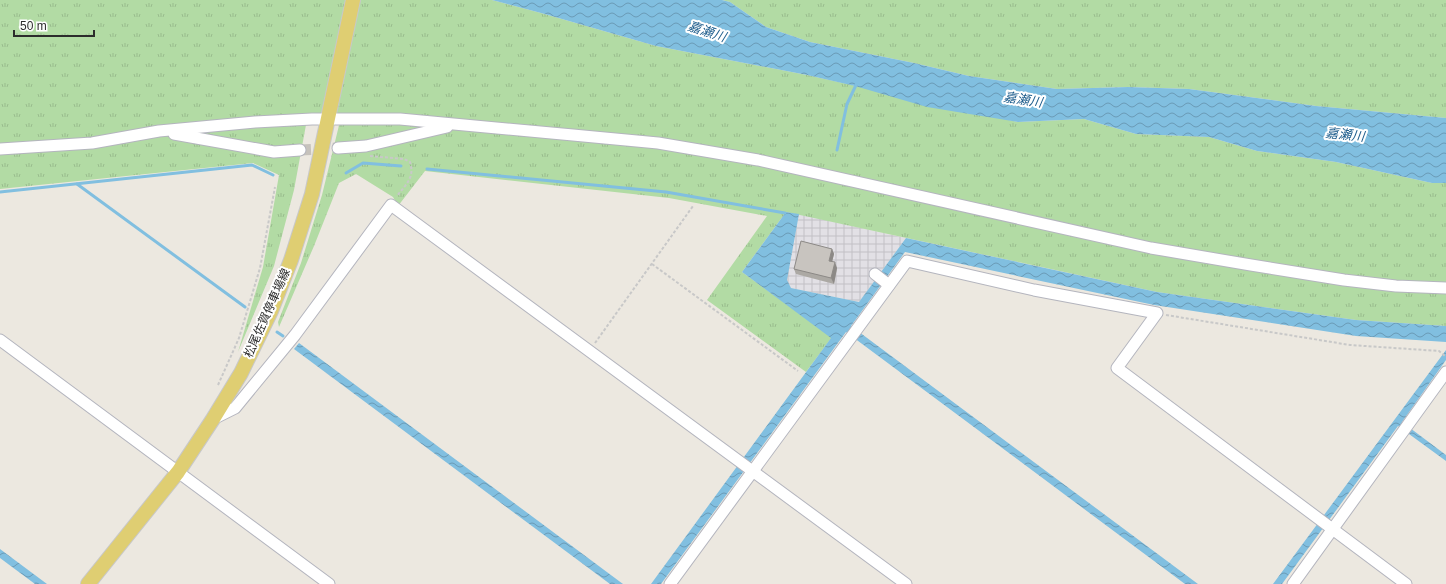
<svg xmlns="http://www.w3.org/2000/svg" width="1446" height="584" font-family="Helvetica,'Noto Sans JP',sans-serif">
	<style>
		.industrial { fill: url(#industrial-grid) }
		.grass { fill: url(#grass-tufts) }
		.water { fill: url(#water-waves) }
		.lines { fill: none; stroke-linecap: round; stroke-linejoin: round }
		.stream { stroke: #81bfe0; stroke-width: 3 }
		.minor-tunnel { stroke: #c6c2bc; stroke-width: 11; stroke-dasharray: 11 5.5; stroke-linecap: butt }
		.minor-casing { stroke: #b4b5be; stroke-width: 13 }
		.major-casing { stroke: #c8c8c8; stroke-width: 16 }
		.path { stroke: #c8c8c8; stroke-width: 2; stroke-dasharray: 3 2; stroke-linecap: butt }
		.minor { stroke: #fff; stroke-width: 11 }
		.major { stroke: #dfce72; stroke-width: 14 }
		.wall { fill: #aca9a4 }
		.shaded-wall { fill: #8c8986 }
		.building { fill: #c8c4bf; stroke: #8c8986 }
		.labels { text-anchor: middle; stroke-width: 4; stroke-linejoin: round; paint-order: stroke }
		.street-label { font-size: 12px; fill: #2c2c2c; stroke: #fff }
		.water-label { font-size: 13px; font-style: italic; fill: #1f5e8d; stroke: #fff }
	</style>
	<defs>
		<pattern id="industrial-grid" width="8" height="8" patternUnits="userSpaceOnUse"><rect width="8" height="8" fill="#e2e0e5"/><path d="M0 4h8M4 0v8" fill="none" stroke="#c2c0c5"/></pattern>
		<pattern id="grass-tufts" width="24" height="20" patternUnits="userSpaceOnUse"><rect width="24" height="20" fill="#b2dba4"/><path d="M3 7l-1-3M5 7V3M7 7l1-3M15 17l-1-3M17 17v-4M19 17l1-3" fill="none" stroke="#99bc8d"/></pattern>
		<pattern id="water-waves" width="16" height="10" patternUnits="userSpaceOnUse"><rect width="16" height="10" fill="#81bfe0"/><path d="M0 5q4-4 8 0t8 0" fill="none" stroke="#6a9bb6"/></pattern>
	</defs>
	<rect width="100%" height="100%" fill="#ece8e0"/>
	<path class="industrial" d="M 799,214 L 906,238 L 859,302 L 791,288 L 786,280 Z"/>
	<g class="grass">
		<path d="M 0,0 L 492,0 L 541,13 L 656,46 L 807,75 L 1018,122 L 1084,119 L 1136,134 L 1209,137 L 1257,151 L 1336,162 L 1432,183 L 1446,183 L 1446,326 L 1356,320 L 1157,292 L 786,212 L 742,272 L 832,337 L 806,372 L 707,300 L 767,216 L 669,198 L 425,171 L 398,206 L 393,197 L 356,174 L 339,183 L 314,246 L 279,327 L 278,322 L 301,263 L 322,195 L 342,113 L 308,114 L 294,190 L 274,266 L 238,352 L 263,267 L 279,175 L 253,163 L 0,189 Z"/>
		<path d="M 722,0 L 1446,0 L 1446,118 L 1316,106 L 1189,89 L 1128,87 L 1057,89 L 969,76 L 914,63 L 810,42 L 766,27 L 730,2 Z"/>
	</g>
	<g class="water">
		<path d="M 492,0 L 722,0 L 730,2 L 766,27 L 810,42 L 914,63 L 969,76 L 1057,89 L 1128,87 L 1189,89 L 1316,106 L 1446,118 L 1446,183 L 1432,183 L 1336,162 L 1257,151 L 1209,137 L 1136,134 L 1084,119 L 1018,122 L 927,107 L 855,86 L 807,75 L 656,46 L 541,13 Z"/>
		<path d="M 786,212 L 799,214 L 787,280 L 791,288 L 859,302 L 906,238 L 1157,292 L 1356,320 L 1446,326 L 1446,342 L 1356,336 L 1154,305 L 905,252 L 851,326 L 1198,584 L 1185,584 L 846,332 L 661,584 L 651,584 L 831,338 L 742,272 Z"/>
		<path d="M 299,343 L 623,584 L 610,584 L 294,349 Z"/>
		<path d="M 1446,350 L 1446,360 L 1402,422 L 1446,455 L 1446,461 L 1398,426 L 1282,584 L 1273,584 Z"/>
		<path d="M 0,549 L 47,584 L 35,584 L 0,558 Z"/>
	</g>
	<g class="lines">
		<g class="stream">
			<path d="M 837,150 L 847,104 L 857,83"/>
			<path d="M 427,169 L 666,192 L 785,213"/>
			<path d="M 346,173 L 363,163 L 401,166"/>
			<path d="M 77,184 L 245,307"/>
			<path d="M 0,192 L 252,165 L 273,175"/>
			<path d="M 277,332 L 283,336"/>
		</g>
		<path class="minor-tunnel" d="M 300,150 L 338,148"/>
		<g class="minor-casing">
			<g id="minor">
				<path d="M 174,134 L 274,152 L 300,150"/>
				<path d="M 338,148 L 366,146 L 447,127"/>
				<path d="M 0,149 L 92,143 L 159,131 L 255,122 L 312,119 L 400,119 L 573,135 L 658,143 L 758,160 L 1151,248 L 1251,265 L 1344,280 L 1396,286 L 1446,288"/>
				<path d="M 875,274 L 889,285"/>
				<path d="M 0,340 L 329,584"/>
				<path d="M 213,419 L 235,408 L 295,335 L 391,205 L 906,584"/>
				<path d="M 670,584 L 907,261 L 1034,290 L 1157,313 L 1117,368 L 1406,584"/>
				<path d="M 1293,584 L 1446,372"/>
			</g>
		</g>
		<g class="major-casing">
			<path id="major" d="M 88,584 L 178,472 L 213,419 L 241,373 L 271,311 L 291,260 L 312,194 L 353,0"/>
		</g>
		<g class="path">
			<path d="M 370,156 L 404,159 L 410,162 C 415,178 406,184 397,196"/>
			<path d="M 652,264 L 798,371"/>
			<path d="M 1166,315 L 1350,345 L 1439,351 L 1446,357"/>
			<path d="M 595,343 L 693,206"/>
			<path d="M 218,385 L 239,338 L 260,268 L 275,187"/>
		</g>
		<use href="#minor" class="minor"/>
		<use href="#major" class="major"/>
	</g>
	<path class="wall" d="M 832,249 L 834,254 L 832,262 L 837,268 L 834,284 L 796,274 L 794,269 Z"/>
	<g class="shaded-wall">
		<path d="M 832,249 L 834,254 L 831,266 L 829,261 Z"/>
		<path d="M 835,262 L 837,268 L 834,284 L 831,278 Z"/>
	</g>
	<path class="building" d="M 801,241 L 832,249 L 829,261 L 835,262 L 831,278 L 794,269 Z"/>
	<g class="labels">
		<g class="street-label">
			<text transform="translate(267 313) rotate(-66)" y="4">松尾佐賀停車場線</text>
		</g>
		<g class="water-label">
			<text transform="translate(707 31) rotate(18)" y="5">嘉瀬川</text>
			<text transform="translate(1023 99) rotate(9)" y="5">嘉瀬川</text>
			<text transform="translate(1345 134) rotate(6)" y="5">嘉瀬川</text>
		</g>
	</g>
	<path d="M14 30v6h80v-6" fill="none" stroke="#2c2c2c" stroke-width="2"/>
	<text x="20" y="30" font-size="12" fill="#2c2c2c" stroke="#ffffff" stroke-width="3" paint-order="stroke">50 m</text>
</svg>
